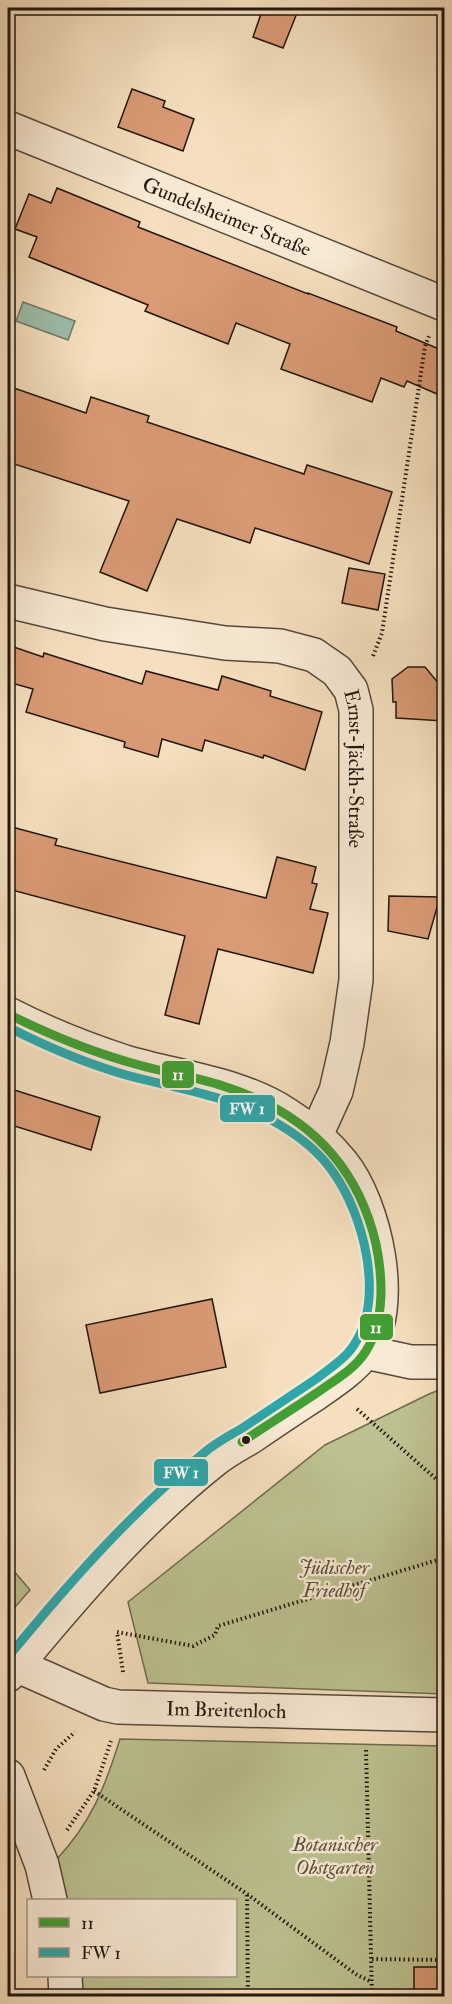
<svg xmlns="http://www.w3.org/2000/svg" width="452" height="2004" font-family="'IM FELL Double Pica',serif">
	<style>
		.green { fill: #bdc190; stroke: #6f6c50; stroke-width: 1.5 }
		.water { fill: #9dbdab; stroke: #6b7b6d; stroke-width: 1.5 }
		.building { fill: #d99a75; stroke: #21170f; stroke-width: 1.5 }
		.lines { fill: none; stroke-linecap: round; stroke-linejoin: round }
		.street-casing { stroke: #56493b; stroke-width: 36 }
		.path { stroke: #21170f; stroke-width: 4; stroke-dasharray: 1.5 3; stroke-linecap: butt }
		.street { stroke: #f8ead5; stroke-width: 33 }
		.bus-1-casing { stroke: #f8ead5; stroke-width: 14 }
		.bus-2-casing { stroke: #f8ead5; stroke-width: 14 }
		.bus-1 { stroke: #429f34; stroke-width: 9 }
		.bus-2 { stroke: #2ea7ab; stroke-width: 9 }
		.bus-dot { fill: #21170f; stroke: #f8ead5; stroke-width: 2 }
		.labels { text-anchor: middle; stroke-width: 5; stroke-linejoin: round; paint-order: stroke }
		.street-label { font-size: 20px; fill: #21170f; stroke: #f8ead5 }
		.park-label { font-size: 20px; font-style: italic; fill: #58523c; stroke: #f8ead5 }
		.line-badge { stroke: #f8ead5; stroke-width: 2 }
		.badge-label { font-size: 16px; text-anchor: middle; font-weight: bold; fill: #fff }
	</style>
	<rect width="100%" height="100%" fill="#f5dfbe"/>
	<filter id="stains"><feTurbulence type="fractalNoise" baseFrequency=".00333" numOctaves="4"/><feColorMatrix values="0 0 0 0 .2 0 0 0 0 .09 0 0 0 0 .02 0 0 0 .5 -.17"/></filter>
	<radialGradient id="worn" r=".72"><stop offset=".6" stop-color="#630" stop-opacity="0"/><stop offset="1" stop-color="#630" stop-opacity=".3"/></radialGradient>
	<g class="green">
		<path d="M 444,1388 L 444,1694 L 148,1683 L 128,1602 L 325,1445 L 429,1394 Z"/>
		<path d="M 8,1564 L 30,1590 L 8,1615 Z"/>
		<path d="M 120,1739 L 444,1746 L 444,1996 L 76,1996 L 75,1976 L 236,1976 L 236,1900 L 64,1900 L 56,1860 C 91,1823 105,1787 120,1739 Z"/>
	</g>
	<path class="water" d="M 23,302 L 75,321 L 68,340 L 16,321 Z"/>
	<g class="building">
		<path d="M 263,8 L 299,8 L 283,48 L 253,37 Z"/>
		<path d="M 132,89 L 165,101 L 163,107 L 194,119 L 183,151 L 118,127 Z"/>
		<path d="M 57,188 L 140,222 L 138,227 L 308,294 L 308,293 L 397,327 L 396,331 L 444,351 L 444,397 L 407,381 L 404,387 L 381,378 L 372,402 L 281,369 L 290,344 L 236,323 L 228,344 L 145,311 L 148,305 L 29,257 L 37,237 L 15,229 L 29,194 L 51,203 Z"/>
		<path d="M 8,386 L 86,413 L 91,397 L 149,416 L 147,422 L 304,474 L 307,465 L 392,492 L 369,564 L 255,528 L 250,543 L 177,519 L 147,591 L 100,572 L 129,501 L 8,462 Z"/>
		<path d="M 349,568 L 385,574 L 378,610 L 342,603 Z"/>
		<path d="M 8,645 L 43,657 L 44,653 L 142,684 L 146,671 L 218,690 L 222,676 L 271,691 L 270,696 L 322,712 L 305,770 L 264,755 L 263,758 L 205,740 L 202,751 L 162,739 L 158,757 L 124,747 L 125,742 L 26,712 L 33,689 L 8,682 Z"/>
		<path d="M 408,667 L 425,667 L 444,690 L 444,721 L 396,718 L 396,702 L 393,702 L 392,679 Z"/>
		<path d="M 8,826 L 57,839 L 55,845 L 266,898 L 277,857 L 316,867 L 312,883 L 317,884 L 310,909 L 328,913 L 313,973 L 218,949 L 199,1024 L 165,1015 L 185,936 L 8,889 Z"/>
		<path d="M 389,896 L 440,897 L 428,939 L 388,931 Z"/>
		<path d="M 8,1088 L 100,1117 L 91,1150 L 8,1124 Z"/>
		<path d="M 212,1299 L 226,1367 L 100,1393 L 86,1325 Z"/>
		<rect x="414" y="1967" width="30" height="29"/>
	</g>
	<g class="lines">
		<g class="street-casing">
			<g id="street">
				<path id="s1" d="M 8,128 L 444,304"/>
				<path id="s2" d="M 8,601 L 105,624 L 225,643 L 280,646 L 314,655 L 337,671 L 351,690 L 356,710 L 356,980 L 347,1043 L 336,1091 L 316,1135"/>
				<path d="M 8,1014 C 45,1033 85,1049 125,1062 C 179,1078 238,1083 286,1114 C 307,1127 326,1143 342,1163 C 375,1204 399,1308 364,1353 C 351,1370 332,1382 315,1394 C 293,1408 271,1423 249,1438 C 237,1445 224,1452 213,1461 C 135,1523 71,1599 8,1675"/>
				<path d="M 365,1352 L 411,1362 L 444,1362"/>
				<path id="s3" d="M 16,1665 L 104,1704 L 118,1707 L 444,1715"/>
				<path d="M 8,1776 L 42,1865 L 50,1900"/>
				<path d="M 65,1976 L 66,1996"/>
			</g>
		</g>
		<g class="path">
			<path d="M 373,656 L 382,633 L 425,346 L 429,336"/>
			<path d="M 357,1409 L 444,1486"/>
			<path d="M 123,1672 L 117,1632 L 193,1646 L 215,1635 L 218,1626 L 444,1558"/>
			<path d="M 366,1750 L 372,1996"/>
			<path d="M 44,1770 L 56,1749 L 75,1732"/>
			<path d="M 94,1791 L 247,1894 L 357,1975 L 372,1982"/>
			<path d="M 67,1830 L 94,1791 L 111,1741"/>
			<path d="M 247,1895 L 248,1996"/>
			<path d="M 372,1959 L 444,1960"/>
		</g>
		<use href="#street" class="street"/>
		<g class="bus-1-casing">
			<path id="bus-1" d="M 8,1014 C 50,1035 94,1053 139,1065 C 167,1073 196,1077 223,1086 C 303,1111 357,1162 376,1244 C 383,1278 385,1321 366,1351 C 355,1369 335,1380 318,1392 C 293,1409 267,1425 242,1442"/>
		</g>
		<g class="bus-2-casing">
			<path id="bus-2" d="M 8,1027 C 45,1046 85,1063 126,1075 C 178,1089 233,1096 280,1125 C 300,1137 320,1153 333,1172 C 364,1215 385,1298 354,1345 C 345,1359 329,1369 316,1379 C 292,1395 268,1411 244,1427 C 231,1435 217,1442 205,1452 C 131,1512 68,1584 8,1657"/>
		</g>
		<use href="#bus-1" class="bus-1"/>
		<use href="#bus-2" class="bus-2"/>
	</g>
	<circle class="bus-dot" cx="246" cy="1440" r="5"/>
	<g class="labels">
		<g class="street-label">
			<text dy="7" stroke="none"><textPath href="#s1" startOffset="236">Gundelsheimer Straße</textPath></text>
			<text dy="7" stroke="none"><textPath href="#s2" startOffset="442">Ernst-Jäckh-Straße</textPath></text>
			<text dy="7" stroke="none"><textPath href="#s3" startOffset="219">Im Breitenloch</textPath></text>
		</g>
		<g class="park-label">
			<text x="334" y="1574">Jüdischer<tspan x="334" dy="23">Friedhof</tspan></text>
			<text x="335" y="1851">Botanischer<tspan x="335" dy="23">Obstgarten</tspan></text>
		</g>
	</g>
	<g class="line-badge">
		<rect x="161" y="1060" width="34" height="29" rx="6" fill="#429f34"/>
		<rect x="219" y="1094" width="57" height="29" rx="6" fill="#2ea7ab"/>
		<rect x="359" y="1313" width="35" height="28" rx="6" fill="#429f34"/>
		<rect x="153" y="1458" width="56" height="29" rx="6" fill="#2ea7ab"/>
	</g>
	<g class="badge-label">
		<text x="178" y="1080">11</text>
		<text x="247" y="1114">FW 1</text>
		<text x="376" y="1333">11</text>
		<text x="181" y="1478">FW 1</text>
	</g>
	<rect width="452" height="2004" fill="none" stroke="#f5dfbe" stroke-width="30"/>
	<rect x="9" y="9" width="434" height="1986" fill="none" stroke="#21170f" stroke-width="3"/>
	<rect x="15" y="15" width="422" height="1974" fill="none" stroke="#21170f" stroke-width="1.5"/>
	<rect x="27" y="1899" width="210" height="78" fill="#f8ead5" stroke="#a29686" stroke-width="1.5"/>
	<rect x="39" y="1918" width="30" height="9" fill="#429f34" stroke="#a29686" stroke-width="1.5"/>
	<text x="81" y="1929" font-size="18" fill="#21170f">11</text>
	<rect x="39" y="1948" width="30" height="9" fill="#2ea7ab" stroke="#a29686" stroke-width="1.5"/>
	<text x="81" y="1959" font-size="18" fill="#21170f">FW 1</text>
	<rect width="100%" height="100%" filter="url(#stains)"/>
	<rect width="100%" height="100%" fill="url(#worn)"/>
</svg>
